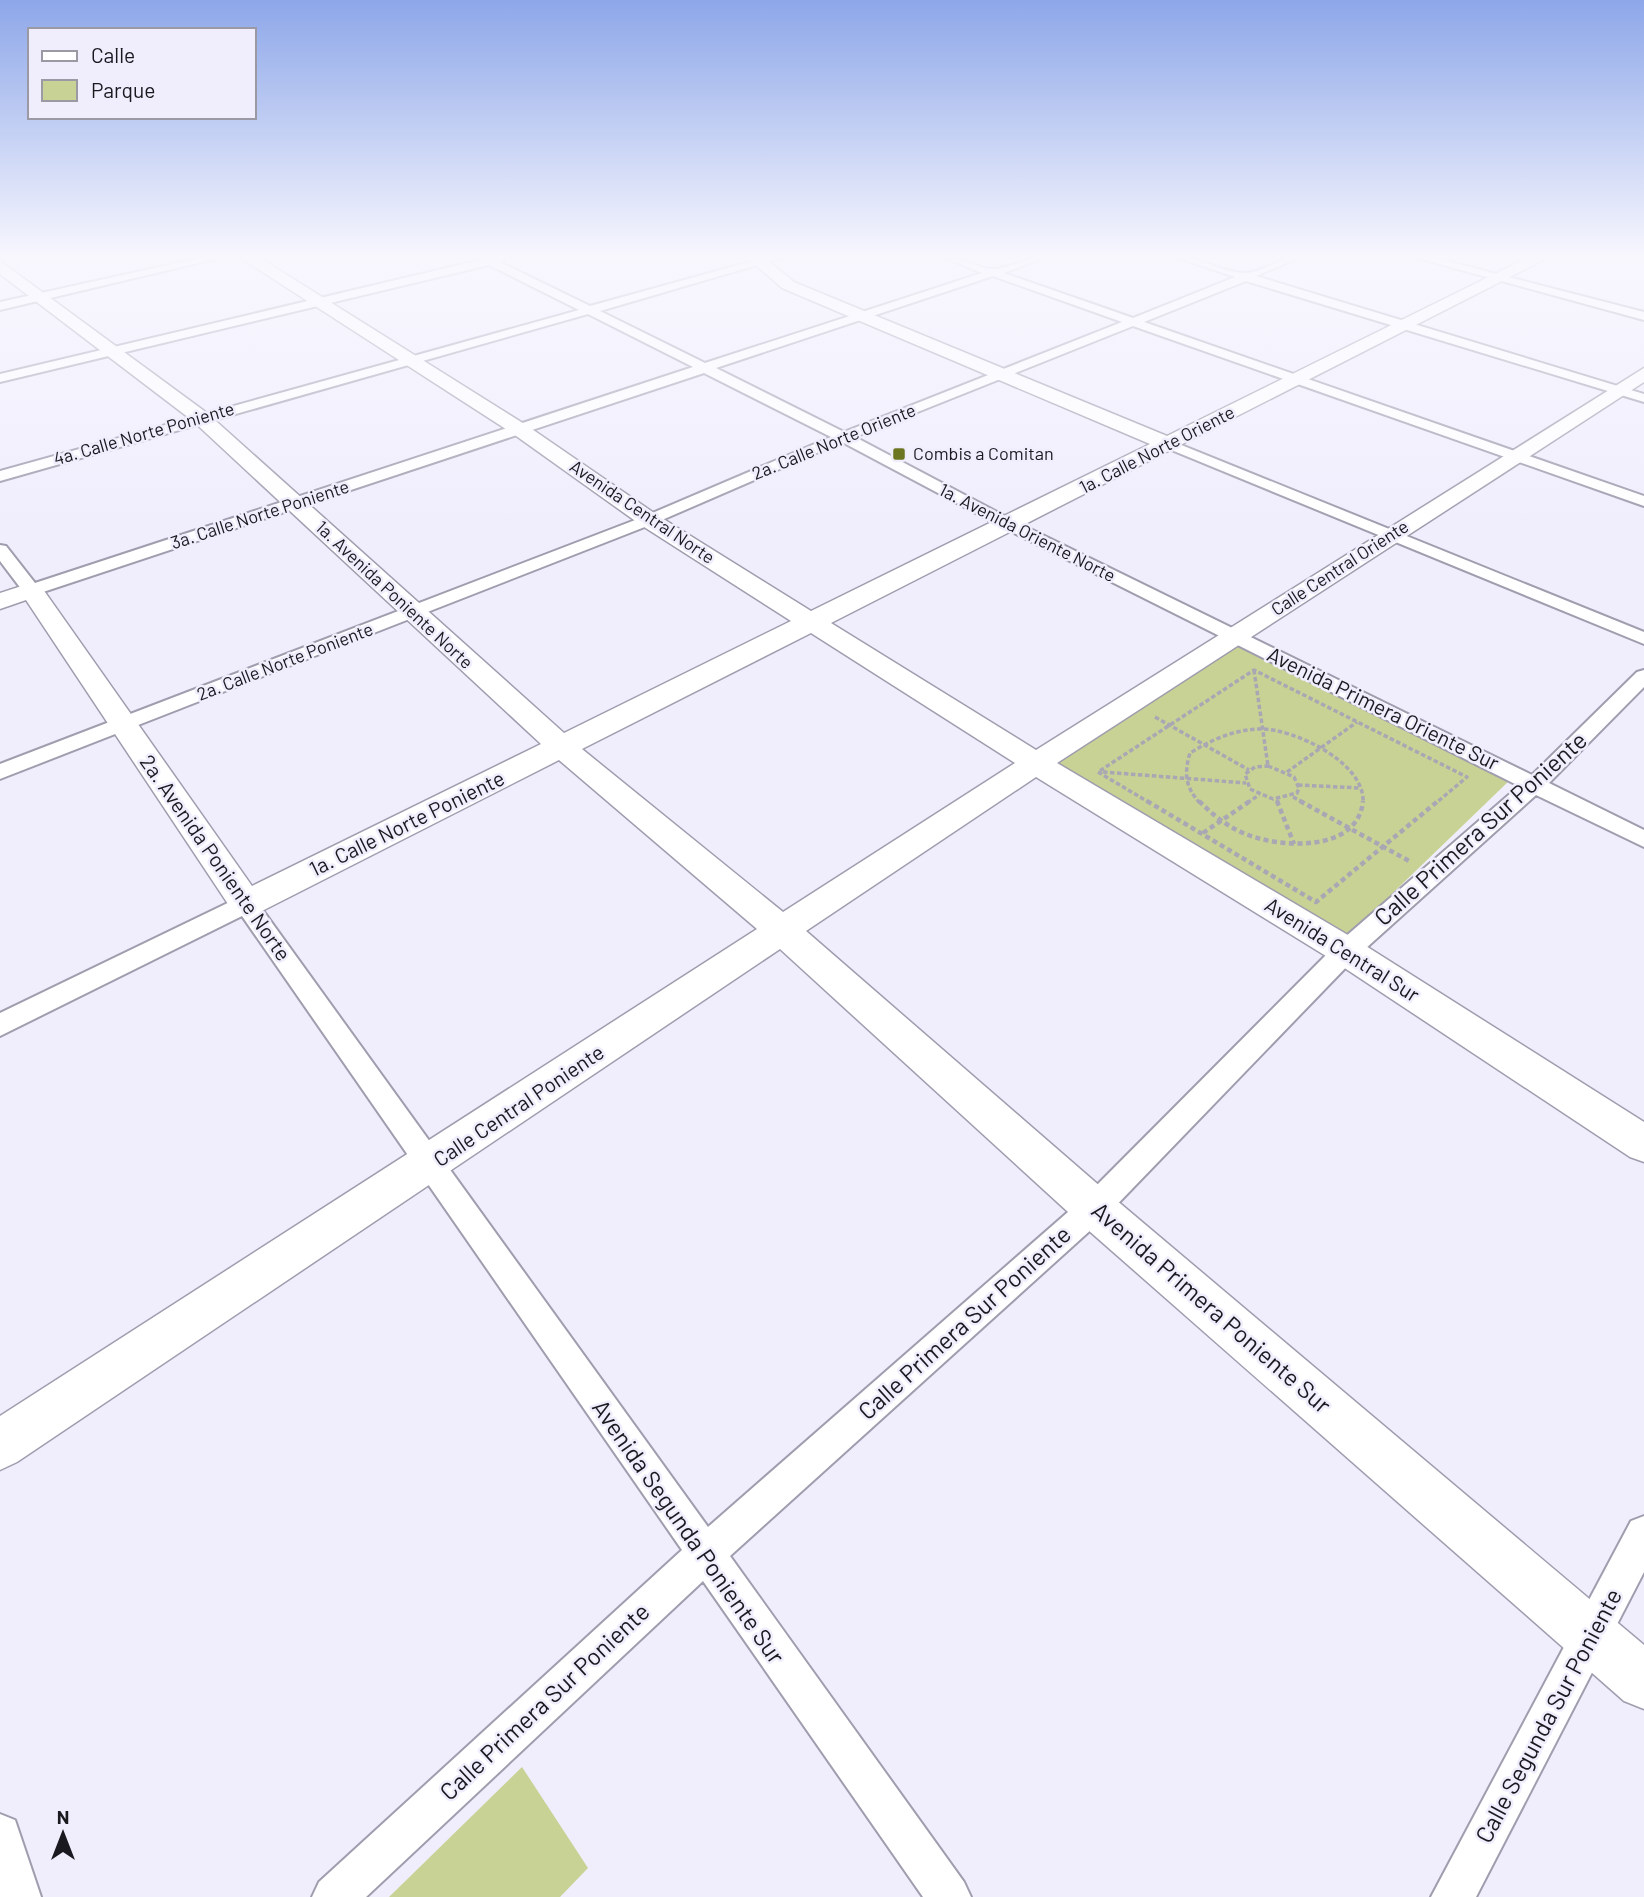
<svg xmlns="http://www.w3.org/2000/svg" width="1644" height="1897" font-family="Barlow,sans-serif">
	<style>
		.green { fill: #c8d294 }
		.lines { fill: none; stroke-linecap: round; stroke-linejoin: round }
		.street-casing { stroke: #9f9dae; stroke-width: 4 }
		.secondary-casing { stroke: #9f9dae; stroke-width: 3 }
		.path-far1 { stroke: #a9a7b3; stroke-width: 3.5; stroke-dasharray: 4.5 2.5; stroke-linecap: butt }
		.path { stroke: #a9a7b3; stroke-width: 4.5; stroke-dasharray: 5 3.5; stroke-linecap: butt }
		.street { fill: #fff; fill-rule: evenodd }
		.secondary { fill: #fff; fill-rule: evenodd }
		.poi-dot { fill: #6c7520; stroke: #f0eefd; stroke-width: 2.5 }
		.labels { text-anchor: middle; stroke-width: 5; stroke-linejoin: round; paint-order: stroke }
		.far-street-label { font-size: 18px; fill: #1a191f; stroke: #f0eefd }
		.far-poi-label { font-size: 18px; fill: #1a191f; stroke: #f0eefd; text-anchor: start }
		.street-label { font-size: 21px; fill: #1a191f; stroke: #f0eefd }
		.near-street-label { font-size: 24px; fill: #1a191f; stroke: #f0eefd }
	</style>
	<rect width="100%" height="100%" fill="#f0eefd"/>
	<g class="green">
		<path d="M 1239,644 L 1511,779 L 1342,942 L 1051,766 Z"/>
		<path d="M 522,1767 L 588,1868 L 560,1897 L 389,1897 Z"/>
	</g>
	<g class="lines">
		<g class="street-casing">
			<g id="street">
				<path d="M 200,258 L 219,258 L 0,310 L 0,302 Z"/>
				<path d="M 479,258 L 504,258 L 500,262 L 590,306 L 764,258 L 781,258 L 600,311 L 705,363 L 982,273 L 946,258 C 963,258 981,270 994,269 C 1011,268 1026,258 1043,258 L 1004,273 L 1133,318 L 1235,277 L 1179,258 C 1202,258 1224,273 1245,273 C 1261,273 1278,258 1298,258 L 1256,276 L 1644,394 L 1644,402 L 1246,281 L 1144,322 L 1644,496 L 1644,506 L 1133,326 L 855,437 L 1014,521 L 1532,775 L 1637,672 L 1644,670 L 1644,687 L 1549,783 L 1644,830 L 1644,847 L 1536,795 L 1355,958 L 1104,1218 L 730,1556 L 964,1882 L 971,1897 L 923,1897 L 703,1581 L 366,1897 L 312,1897 L 319,1882 L 682,1550 L 242,916 L 0,1036 L 0,1013 L 238,898 L 246,895 L 254,898 L 708,1527 L 1084,1198 L 1337,944 L 1519,786 L 1002,527 L 842,442 L 655,523 L 0,779 L 0,764 L 643,517 L 831,437 L 704,373 L 37,594 L 25,594 L 0,561 L 0,545 L 6,546 L 35,583 L 693,367 L 588,314 L 0,481 L 0,471 L 579,310 L 489,265 L 0,382 L 0,374 L 480,260 ZM 993,276 L 1122,322 L 844,432 L 716,368 Z"/>
				<path d="M 1417,258 L 1435,258 L 1644,312 L 1644,320 Z"/>
				<path d="M 1169,440 L 1644,632 L 1644,644 L 1164,447 L 1164,441 Z"/>
				<path d="M 1644,1516 L 1644,1572 L 1476,1897 L 1431,1897 L 1631,1521 Z"/>
				<path d="M 0,1814 L 15,1820 L 41,1897 L 0,1897 Z"/>
			</g>
		</g>
		<g class="secondary-casing">
			<path id="secondary" d="M 241,258 L 260,258 L 526,425 L 657,515 L 811,611 L 1150,444 L 782,288 L 748,258 L 765,258 L 794,282 L 1167,436 L 1527,258 L 1547,258 L 831,623 L 1036,750 L 1644,368 L 1644,382 L 1057,763 L 1358,941 L 1644,1122 L 1644,1162 L 1630,1157 L 1334,961 L 1036,777 L 806,931 L 1109,1194 L 1644,1645 L 1644,1709 L 1624,1701 L 1079,1222 L 780,949 L 17,1462 L 0,1470 L 0,1416 L 757,929 L 559,760 L 258,913 L 246,916 L 234,913 L 26,600 L 0,609 L 0,593 L 31,583 L 40,585 L 252,886 L 541,744 L 193,421 L 0,274 L 0,261 L 207,413 L 564,733 L 791,621 L 641,525 L 512,433 ZM 811,633 L 1015,763 L 783,912 L 582,749 Z"/>
		</g>
		<g class="path-far1">
			<path d="M 1254,670 L 1268,766"/>
			<path d="M 1155,717 L 1249,770"/>
			<path d="M 1268,766 L 1294,777 L 1299,788 L 1297,793 L 1273,799 L 1250,789 L 1245,774 L 1255,767 Z"/>
			<path d="M 1103,772 L 1246,783"/>
			<path d="M 1287,772 L 1357,722"/>
			<path d="M 1298,785 L 1360,788"/>
			<path d="M 1293,797 L 1304,803"/>
			<path d="M 1277,800 L 1278,803"/>
			<path d="M 1150,803 L 1098,772 L 1254,670 L 1467,777 L 1436,803"/>
			<path d="M 1200,803 C 1185,787 1184,773 1190,753 C 1211,740 1235,729 1261,729 C 1295,729 1366,763 1363,803"/>
			<path d="M 1247,803 L 1259,795"/>
		</g>
		<g class="path">
			<path d="M 1147,801 L 1316,902 L 1438,801"/>
			<path d="M 1199,801 C 1212,814 1225,825 1243,833 C 1277,848 1358,854 1363,801"/>
			<path d="M 1277,801 L 1294,844"/>
			<path d="M 1300,801 L 1411,862"/>
			<path d="M 1203,833 L 1250,801"/>
		</g>
		<use href="#street" class="street"/>
		<use href="#secondary" class="secondary"/>
	</g>
	<linearGradient id="sky" x2="0" y2="1"><stop stop-color="#8da7e9"/><stop offset="0.49" stop-color="#f8f7fe"/><stop offset="1" stop-color="#f8f7fe" stop-opacity="0"/></linearGradient>
	<rect width="1644" height="524" fill="url(#sky)"/>
	<rect class="poi-dot" x="892" y="447" width="14" height="14" rx="3.5"/>
	<g class="labels">
		<g class="far-street-label">
			<text transform="translate(144 434) rotate(-16)" y="6">4a. Calle Norte Poniente</text>
			<text transform="translate(834 442) rotate(-22)" y="6">2a. Calle Norte Oriente</text>
			<text transform="translate(1157 450) rotate(-27)" y="6">1a. Calle Norte Oriente</text>
			<text transform="translate(642 512) rotate(34)" y="6">Avenida Central Norte</text>
			<text transform="translate(260 515) rotate(-18)" y="6">3a. Calle Norte Poniente</text>
			<text transform="translate(1027 533) rotate(27)" y="6">1a. Avenida Oriente Norte</text>
			<text transform="translate(1340 568) rotate(-33)" y="6">Calle Central Oriente</text>
			<text transform="translate(394 595) rotate(43)" y="6">1a. Avenida Poniente Norte</text>
			<text transform="translate(285 662) rotate(-21)" y="6">2a. Calle Norte Poniente</text>
		</g>
		<g class="far-poi-label">
			<text x="913" y="460">Combis a Comitan</text>
		</g>
		<g class="street-label">
			<text transform="translate(1383 709) rotate(26)" y="7">Avenida Primera Oriente Sur</text>
			<text transform="translate(407 824) rotate(-26)" y="7">1a. Calle Norte Poniente</text>
			<text transform="translate(215 858) rotate(55)" y="7">2a. Avenida Poniente Norte</text>
			<text transform="translate(1342 950) rotate(32)" y="7">Avenida Central Sur</text>
			<text transform="translate(519 1106) rotate(-34)" y="7">Calle Central Poniente</text>
		</g>
		<g class="near-street-label">
			<text transform="translate(1481 829) rotate(-42)" y="8">Calle Primera Sur Poniente</text>
			<text transform="translate(1211 1308) rotate(41)" y="8">Avenida Primera Poniente Sur</text>
			<text transform="translate(965 1323) rotate(-42)" y="8">Calle Primera Sur Poniente</text>
			<text transform="translate(688 1532) rotate(55)" y="8">Avenida Segunda Poniente Sur</text>
			<text transform="translate(545 1702) rotate(-43)" y="8">Calle Primera Sur Poniente</text>
			<text transform="translate(1549 1716) rotate(-62)" y="8">Calle Segunda Sur Poniente</text>
		</g>
	</g>
	<rect x="28" y="28" width="228" height="91" fill="#f0eefd" stroke="#9a99a4" stroke-width="2"/>
	<rect x="42" y="51" width="35" height="10" fill="#ffffff" stroke="#9a99a4" stroke-width="2"/>
	<text x="91" y="63" font-size="21" fill="#1a191f">Calle</text>
	<rect x="42" y="80" width="35" height="21" fill="#c8d294" stroke="#9a99a4" stroke-width="2"/>
	<text x="91" y="98" font-size="21" fill="#1a191f">Parque</text>
	<g transform="translate(63 1834)" stroke="#f0eefd" stroke-width="5" paint-order="stroke">
	<path d="M0-5L12 26L0 18L-12 26Z" fill="#1a191f"/>
	<text y="-10" font-size="19" font-weight="bold" text-anchor="middle" fill="#1a191f">N</text>
	</g>
</svg>
